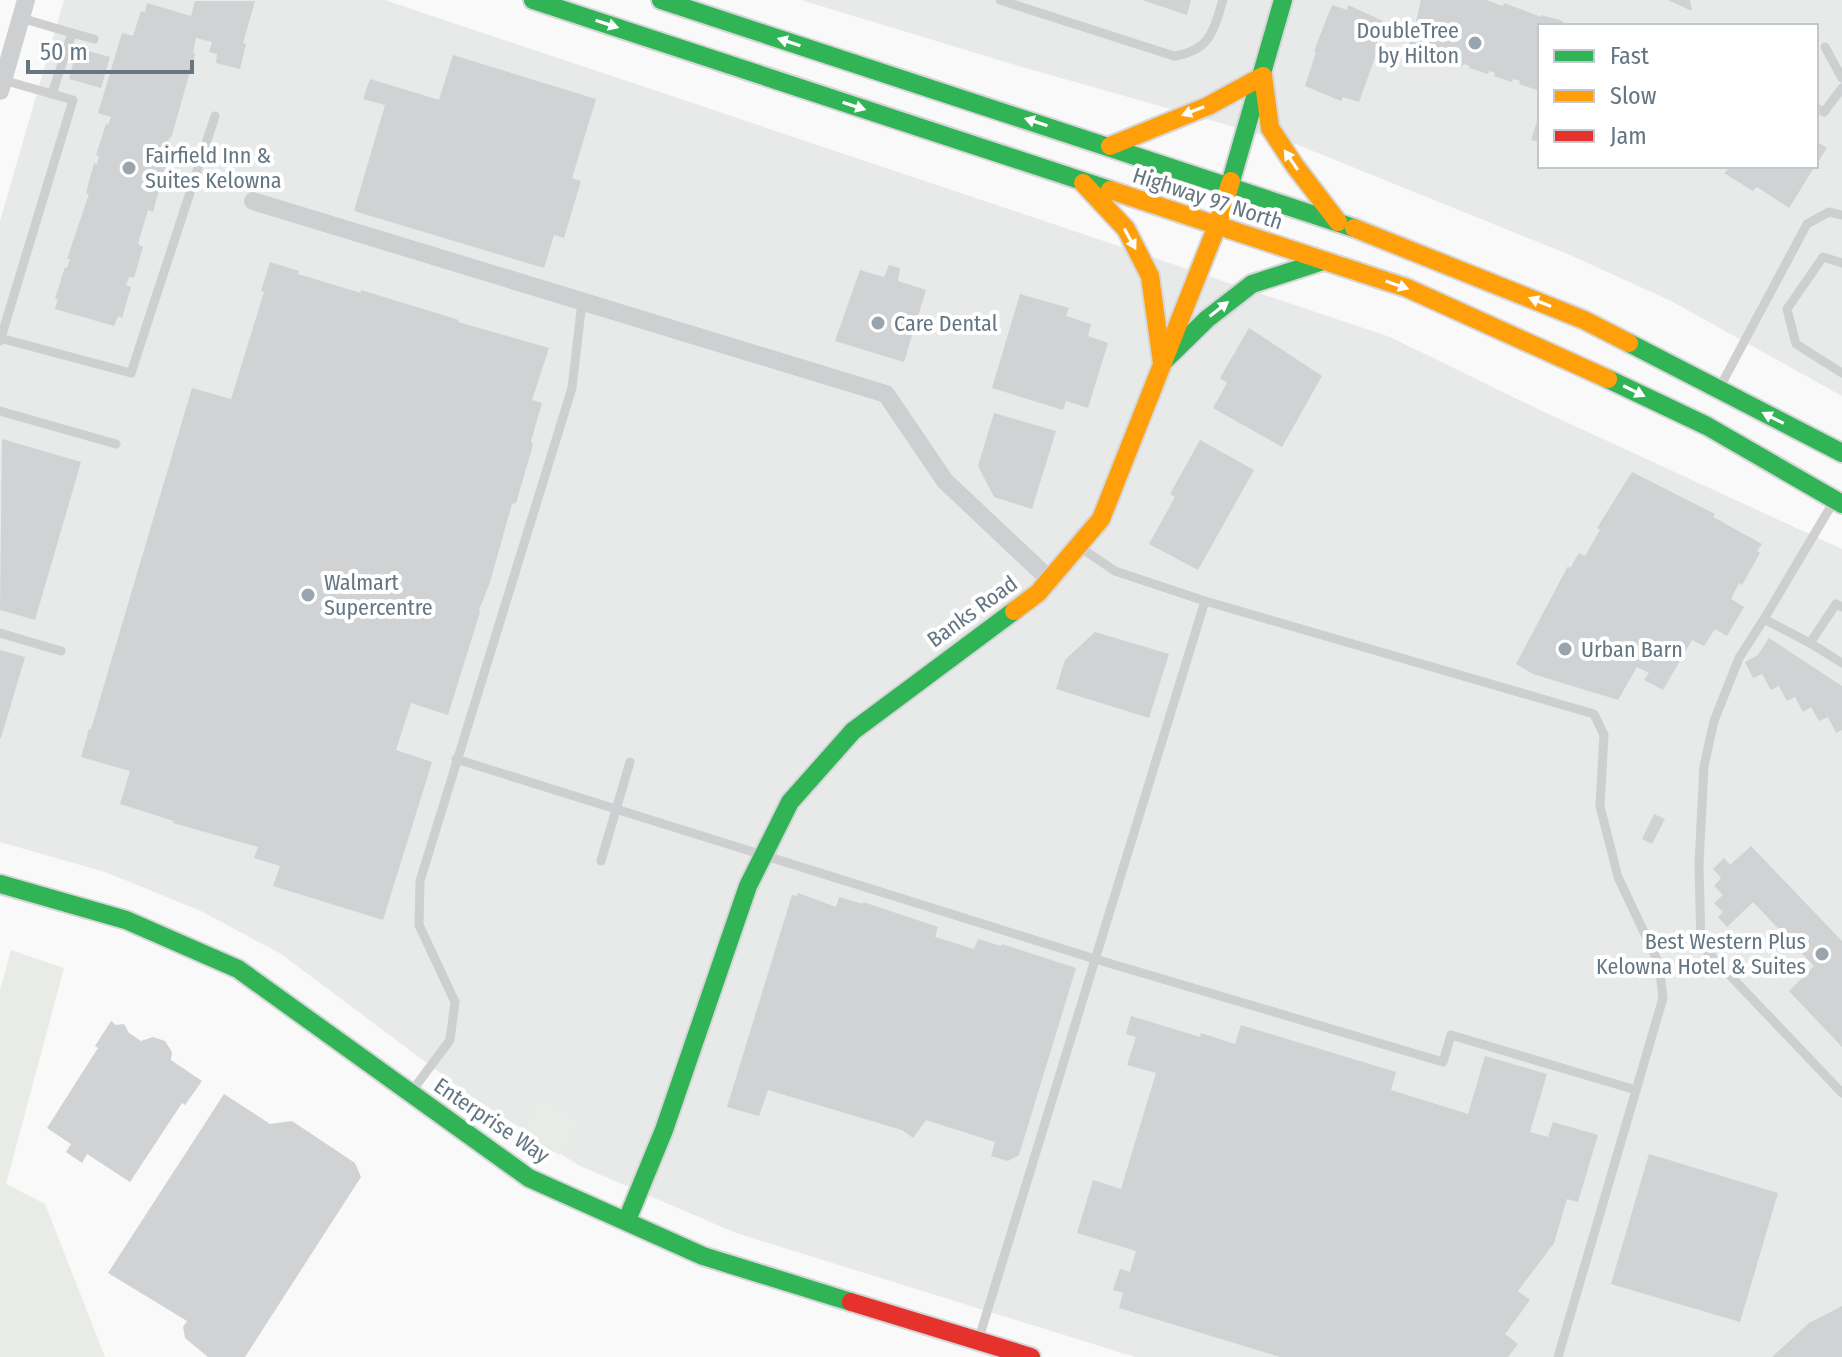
<svg xmlns="http://www.w3.org/2000/svg" width="1842" height="1357" font-family="'Fira Sans Condensed',sans-serif">
	<style>
		.built { fill: #e8e9e9; fill-rule: evenodd }
		.green { fill: #e8ebe6 }
		.building { fill: #d0d2d3 }
		.lines { fill: none; stroke-linecap: round; stroke-linejoin: round }
		.fast-casing { stroke: #d5d6d7; stroke-width: 22 }
		.slow-casing { stroke: #d5d6d7; stroke-width: 22 }
		.jam-casing { stroke: #d5d6d7; stroke-width: 22 }
		.lane { stroke: #cecfd0; stroke-width: 9 }
		.street { stroke: #cecfd0; stroke-width: 18 }
		.fast { stroke: #30b455; stroke-width: 18 }
		.slow { stroke: #ff9f0a; stroke-width: 18 }
		.jam { stroke: #e5322d; stroke-width: 18 }
		.oneway { fill: #fff }
		.poi-dot { fill: #99a4ac; stroke: #fff; stroke-width: 3 }
		.labels { text-anchor: middle; stroke-width: 8; stroke-linejoin: round; paint-order: stroke }
		.poi-label { font-size: 22px; fill: #657683; stroke: #fff; text-anchor: start }
		.street-label { font-size: 22px; fill: #657683; stroke: #fff }
	</style>
	<rect width="100%" height="100%" fill="#f9f9f9"/>
	<g class="built">
		<path d="M 64,0 L 385,0 L 1390,337 L 1540,410 L 1842,549 L 1842,1357 L 1135,1357 L 736,1233 L 578,1165 L 471,1096 L 281,954 L 201,911 L 105,872 L 0,842 L 0,221 Z"/>
		<path d="M 801,0 L 1842,0 L 1842,396 L 1671,301 L 1570,255 L 1298,145 L 1012,64 ZM 1540,26 L 1816,26 L 1816,166 L 1540,166 Z"/>
	</g>
	<g class="green">
		<path d="M 11,950 L 64,968 L 6,1184 L 45,1204 L 105,1357 L 0,1357 L 0,990 Z"/>
		<path d="M 540,1100 L 578,1120 L 560,1155 L 522,1136 Z"/>
	</g>
	<g class="building">
		<path d="M 1142,0 L 1191,0 L 1187,15 Z"/>
		<path d="M 1421,0 L 1486,0 L 1503,6 L 1504,3 L 1541,17 L 1541,15 L 1560,20 L 1569,26 L 1540,26 L 1540,89 L 1537,90 L 1519,84 L 1520,81 L 1513,79 L 1512,82 L 1494,76 L 1495,73 L 1489,71 L 1488,74 L 1469,68 L 1470,66 L 1464,64 L 1463,66 L 1445,60 L 1445,58 L 1420,52 L 1421,50 L 1409,46 L 1410,40 L 1408,40 L 1414,21 L 1416,22 Z"/>
		<path d="M 1668,0 L 1690,0 L 1692,11 Z"/>
		<path d="M 195,1 L 255,1 L 243,43 L 246,44 L 240,69 L 216,63 L 217,54 L 209,52 L 212,42 L 196,38 L 193,53 L 195,54 L 172,135 L 167,142 L 172,144 L 163,174 L 159,173 L 156,180 L 161,183 L 153,212 L 148,210 L 138,244 L 143,247 L 134,278 L 129,277 L 126,285 L 131,287 L 122,318 L 118,316 L 114,326 L 55,309 L 58,299 L 55,299 L 65,267 L 67,268 L 70,259 L 67,259 L 89,194 L 86,193 L 94,163 L 97,164 L 99,156 L 96,155 L 106,124 L 108,125 L 111,117 L 98,113 L 122,33 L 133,36 L 141,11 L 145,12 L 147,3 L 191,16 Z"/>
		<path d="M 1332,5 L 1347,10 L 1348,5 L 1383,21 L 1375,52 L 1377,52 L 1359,102 L 1343,97 L 1341,101 L 1305,86 L 1316,52 L 1314,51 Z"/>
		<path d="M 77,48 L 110,57 L 101,88 L 69,79 Z"/>
		<path d="M 453,55 L 596,99 L 572,178 L 581,181 L 564,238 L 554,235 L 544,268 L 354,211 L 385,105 L 363,99 L 370,79 L 439,100 Z"/>
		<path d="M 1539,115 L 1540,115 L 1540,142 L 1531,140 Z"/>
		<path d="M 1816,141 L 1827,148 L 1816,165 Z"/>
		<path d="M 1724,166 L 1815,166 L 1789,208 L 1757,187 L 1753,191 L 1724,173 L 1728,169 Z"/>
		<path d="M 270,262 L 299,271 L 298,274 L 361,293 L 361,290 L 459,320 L 458,322 L 549,348 L 532,400 L 542,403 L 531,441 L 533,445 L 516,503 L 512,504 L 490,582 L 479,610 L 480,612 L 448,715 L 411,703 L 396,750 L 432,762 L 383,920 L 273,886 L 280,866 L 254,858 L 258,847 L 173,823 L 174,821 L 120,804 L 130,771 L 81,757 L 89,729 L 91,729 L 192,388 L 231,399 L 264,292 L 261,291 Z"/>
		<path d="M 889,265 L 900,268 L 898,281 L 926,290 L 904,362 L 835,341 L 860,270 L 884,277 Z"/>
		<path d="M 1020,294 L 1069,308 L 1066,316 L 1091,324 L 1088,336 L 1108,343 L 1088,408 L 1066,401 L 1063,410 L 992,388 Z"/>
		<path d="M 1249,328 L 1322,376 L 1282,447 L 1213,408 L 1227,383 L 1220,378 Z"/>
		<path d="M 994,413 L 1056,431 L 1032,509 L 994,497 L 978,466 Z"/>
		<path d="M 2,439 L 81,462 L 35,620 L 0,610 Z"/>
		<path d="M 1200,440 L 1254,470 L 1198,570 L 1149,544 L 1175,497 L 1170,494 Z"/>
		<path d="M 1632,472 L 1715,514 L 1713,517 L 1762,544 L 1757,551 L 1760,553 L 1742,585 L 1739,583 L 1731,599 L 1744,607 L 1727,636 L 1715,629 L 1704,646 L 1692,640 L 1663,690 L 1644,680 L 1649,673 L 1637,667 L 1618,700 L 1533,674 L 1516,664 L 1568,566 L 1570,568 L 1579,553 L 1585,556 L 1600,530 L 1597,528 Z"/>
		<path d="M 1095,632 L 1169,654 L 1149,718 L 1056,689 L 1065,660 Z"/>
		<path d="M 1769,638 L 1842,686 L 1842,730 L 1836,733 L 1828,717 L 1819,721 L 1811,707 L 1803,712 L 1795,697 L 1787,701 L 1779,686 L 1771,690 L 1762,674 L 1753,678 L 1745,662 L 1758,655 Z"/>
		<path d="M 0,650 L 25,657 L 1,738 L 0,738 Z"/>
		<path d="M 1654,814 L 1665,819 L 1652,844 L 1642,839 Z"/>
		<path d="M 1751,846 L 1842,941 L 1842,1047 L 1789,991 L 1814,966 L 1753,902 L 1727,927 L 1718,917 L 1723,912 L 1714,903 L 1723,895 L 1714,886 L 1721,878 L 1713,869 L 1724,858 L 1730,865 Z"/>
		<path d="M 798,893 L 836,907 L 839,897 L 863,904 L 863,902 L 938,927 L 935,937 L 974,949 L 978,939 L 1001,946 L 1002,944 L 1076,968 L 1019,1155 L 1008,1161 L 991,1156 L 995,1142 L 926,1120 L 913,1138 L 902,1130 L 768,1090 L 759,1116 L 727,1107 L 792,895 L 797,896 Z"/>
		<path d="M 1131,1016 L 1200,1037 L 1201,1033 L 1235,1044 L 1241,1025 L 1396,1072 L 1391,1090 L 1468,1114 L 1485,1056 L 1547,1074 L 1530,1132 L 1548,1137 L 1553,1122 L 1598,1135 L 1578,1202 L 1567,1199 L 1554,1243 L 1518,1291 L 1530,1300 L 1505,1334 L 1518,1344 L 1508,1357 L 1280,1357 L 1119,1308 L 1123,1293 L 1113,1290 L 1120,1269 L 1130,1272 L 1136,1251 L 1077,1233 L 1093,1180 L 1121,1189 L 1156,1073 L 1127,1065 L 1136,1037 L 1126,1034 Z"/>
		<path d="M 111,1021 L 116,1025 L 124,1024 L 129,1033 L 141,1041 L 153,1037 L 165,1041 L 172,1052 L 171,1060 L 202,1081 L 185,1105 L 182,1103 L 130,1182 L 87,1154 L 82,1163 L 66,1152 L 71,1144 L 47,1128 L 98,1048 L 95,1046 Z"/>
		<path d="M 224,1094 L 270,1124 L 292,1121 L 355,1163 L 361,1177 L 245,1357 L 208,1357 L 185,1338 L 183,1327 L 187,1321 L 108,1273 Z"/>
		<path d="M 1649,1154 L 1778,1193 L 1740,1322 L 1611,1284 Z"/>
		<path d="M 1842,1306 L 1842,1357 L 1772,1357 L 1809,1323 Z"/>
	</g>
	<g class="lines">
		<g class="fast-casing">
			<g id="fast">
				<path d="M 533,0 L 1110,190"/>
				<path d="M 661,0 L 1354,228"/>
				<path d="M 1231,181 L 1283,0"/>
				<path d="M 1629,343 L 1842,453"/>
				<path d="M 1162,363 L 1207,319 L 1252,284 L 1323,261"/>
				<path d="M 1608,379 L 1707,426 L 1842,504"/>
				<path d="M 0,884 L 126,920 L 238,969 L 529,1178 L 703,1256 L 851,1302"/>
				<path d="M 627,1220 L 664,1130 L 748,886 L 790,802 L 853,731 L 1014,611"/>
			</g>
		</g>
		<g class="slow-casing">
			<g id="slow">
				<path d="M 1110,146 L 1208,106 L 1263,76 L 1270,128 L 1295,166 L 1338,222"/>
				<path d="M 1083,183 L 1126,229 L 1150,276 L 1162,363"/>
				<path d="M 1110,190 L 1407,288 L 1608,379"/>
				<path d="M 1354,228 L 1584,320 L 1629,343"/>
				<path d="M 1014,611 L 1038,593 L 1101,519 L 1217,226 L 1231,181"/>
			</g>
		</g>
		<g class="jam-casing">
			<path id="jam" d="M 851,1302 L 1031,1357"/>
		</g>
		<g class="lane">
			<path d="M 1000,0 L 1174,56 C 1211,50 1213,31 1223,0"/>
			<path d="M 21,18 L 72,33 L 52,94"/>
			<path d="M 72,33 L 94,39"/>
			<path d="M 1825,47 L 1842,78"/>
			<path d="M 1816,108 L 1824,112 L 1842,88"/>
			<path d="M 1842,263 L 1823,257 L 1787,309 L 1796,344 L 1842,373"/>
			<path d="M 0,338 L 131,373 L 215,116"/>
			<path d="M 0,341 L 73,100 L 3,80"/>
			<path d="M 1721,385 L 1807,224 L 1829,212 L 1842,215"/>
			<path d="M 0,411 L 116,444"/>
			<path d="M 1081,548 L 1115,571 L 1205,601"/>
			<path d="M 1842,607 L 1836,604 L 1810,643 L 1764,619 L 1739,658 L 1714,721 L 1704,766 L 1699,864 L 1701,945 L 1842,1093"/>
			<path d="M 1764,619 L 1831,506"/>
			<path d="M 0,633 L 61,651"/>
			<path d="M 1810,643 L 1842,663"/>
			<path d="M 456,759 L 1095,959 L 1443,1062 L 1451,1035 L 1636,1090"/>
			<path d="M 601,861 L 630,762"/>
			<path d="M 412,1091 L 450,1040 L 455,1002 L 419,925 L 420,881 L 572,388 L 582,302"/>
			<path d="M 979,1338 L 1205,601 L 1594,714 L 1604,735 L 1600,806 L 1618,877 L 1659,964 L 1663,998 L 1558,1357"/>
		</g>
		<g class="street">
			<path d="M 0,91 L 26,0"/>
			<path d="M 253,201 L 886,394 L 945,481 L 1049,579"/>
		</g>
		<use href="#fast" class="fast"/>
		<use href="#slow" class="slow"/>
		<use href="#jam" class="jam"/>
	</g>
	<defs><path id="oneway-solid" d="M-6-.8H1V-3.2L6.5 0L1 3.2V.8H-6Z" transform="scale(2)"/></defs>
	<g class="oneway">
		<use href="#oneway-solid" transform="translate(607 24) rotate(18)"/>
		<use href="#oneway-solid" transform="translate(789 42) rotate(-162)"/>
		<use href="#oneway-solid" transform="translate(854 106) rotate(18)"/>
		<use href="#oneway-solid" transform="translate(1193 111) rotate(159)"/>
		<use href="#oneway-solid" transform="translate(1036 122) rotate(-162)"/>
		<use href="#oneway-solid" transform="translate(1291 160) rotate(-124)"/>
		<use href="#oneway-solid" transform="translate(1130 239) rotate(61)"/>
		<use href="#oneway-solid" transform="translate(1397 285) rotate(19)"/>
		<use href="#oneway-solid" transform="translate(1540 302) rotate(-158)"/>
		<use href="#oneway-solid" transform="translate(1219 309) rotate(-38)"/>
		<use href="#oneway-solid" transform="translate(1634 391) rotate(26)"/>
		<use href="#oneway-solid" transform="translate(1773 418) rotate(-153)"/>
	</g>
	<g class="poi-dot">
		<circle cx="1475" cy="43" r="8"/>
		<circle cx="129" cy="168" r="8"/>
		<circle cx="878" cy="323" r="8"/>
		<circle cx="308" cy="595" r="8"/>
		<circle cx="1565" cy="649" r="8"/>
		<circle cx="1822" cy="954" r="8"/>
	</g>
	<g class="labels">
		<g class="poi-label">
			<text x="1459" y="38" text-anchor="end">DoubleTree<tspan x="1459" dy="25">by Hilton</tspan></text>
			<text x="145" y="163">Fairfield Inn &amp;<tspan x="145" dy="25">Suites Kelowna</tspan></text>
			<text x="894" y="331">Care Dental</text>
			<text x="324" y="590">Walmart<tspan x="324" dy="25">Supercentre</tspan></text>
			<text x="1581" y="657">Urban Barn</text>
			<text x="1806" y="949" text-anchor="end">Best Western Plus<tspan x="1806" dy="25">Kelowna Hotel &amp; Suites</tspan></text>
		</g>
		<g class="street-label">
			<text transform="translate(1208 198) rotate(18)" y="8">Highway 97 North</text>
			<text transform="translate(972 611) rotate(-36)" y="8">Banks Road</text>
			<text transform="translate(492 1120) rotate(34)" y="8">Enterprise Way</text>
		</g>
	</g>
	<rect x="1538" y="24" width="280" height="144" fill="#ffffff" stroke="#c1c8cd" stroke-width="2"/>
	<rect x="1554" y="50" width="40" height="12" fill="#30b455" stroke="#c1c8cd" stroke-width="2"/>
	<text x="1610" y="64" font-size="24" fill="#657683">Fast</text>
	<rect x="1554" y="90" width="40" height="12" fill="#ff9f0a" stroke="#c1c8cd" stroke-width="2"/>
	<text x="1610" y="104" font-size="24" fill="#657683">Slow</text>
	<rect x="1554" y="130" width="40" height="12" fill="#e5322d" stroke="#c1c8cd" stroke-width="2"/>
	<text x="1610" y="144" font-size="24" fill="#657683">Jam</text>
	<path d="M28 60v12h164v-12" fill="none" stroke="#657683" stroke-width="4"/>
	<text x="40" y="60" font-size="24" fill="#657683" stroke="#ffffff" stroke-width="6" paint-order="stroke">50 m</text>
</svg>
